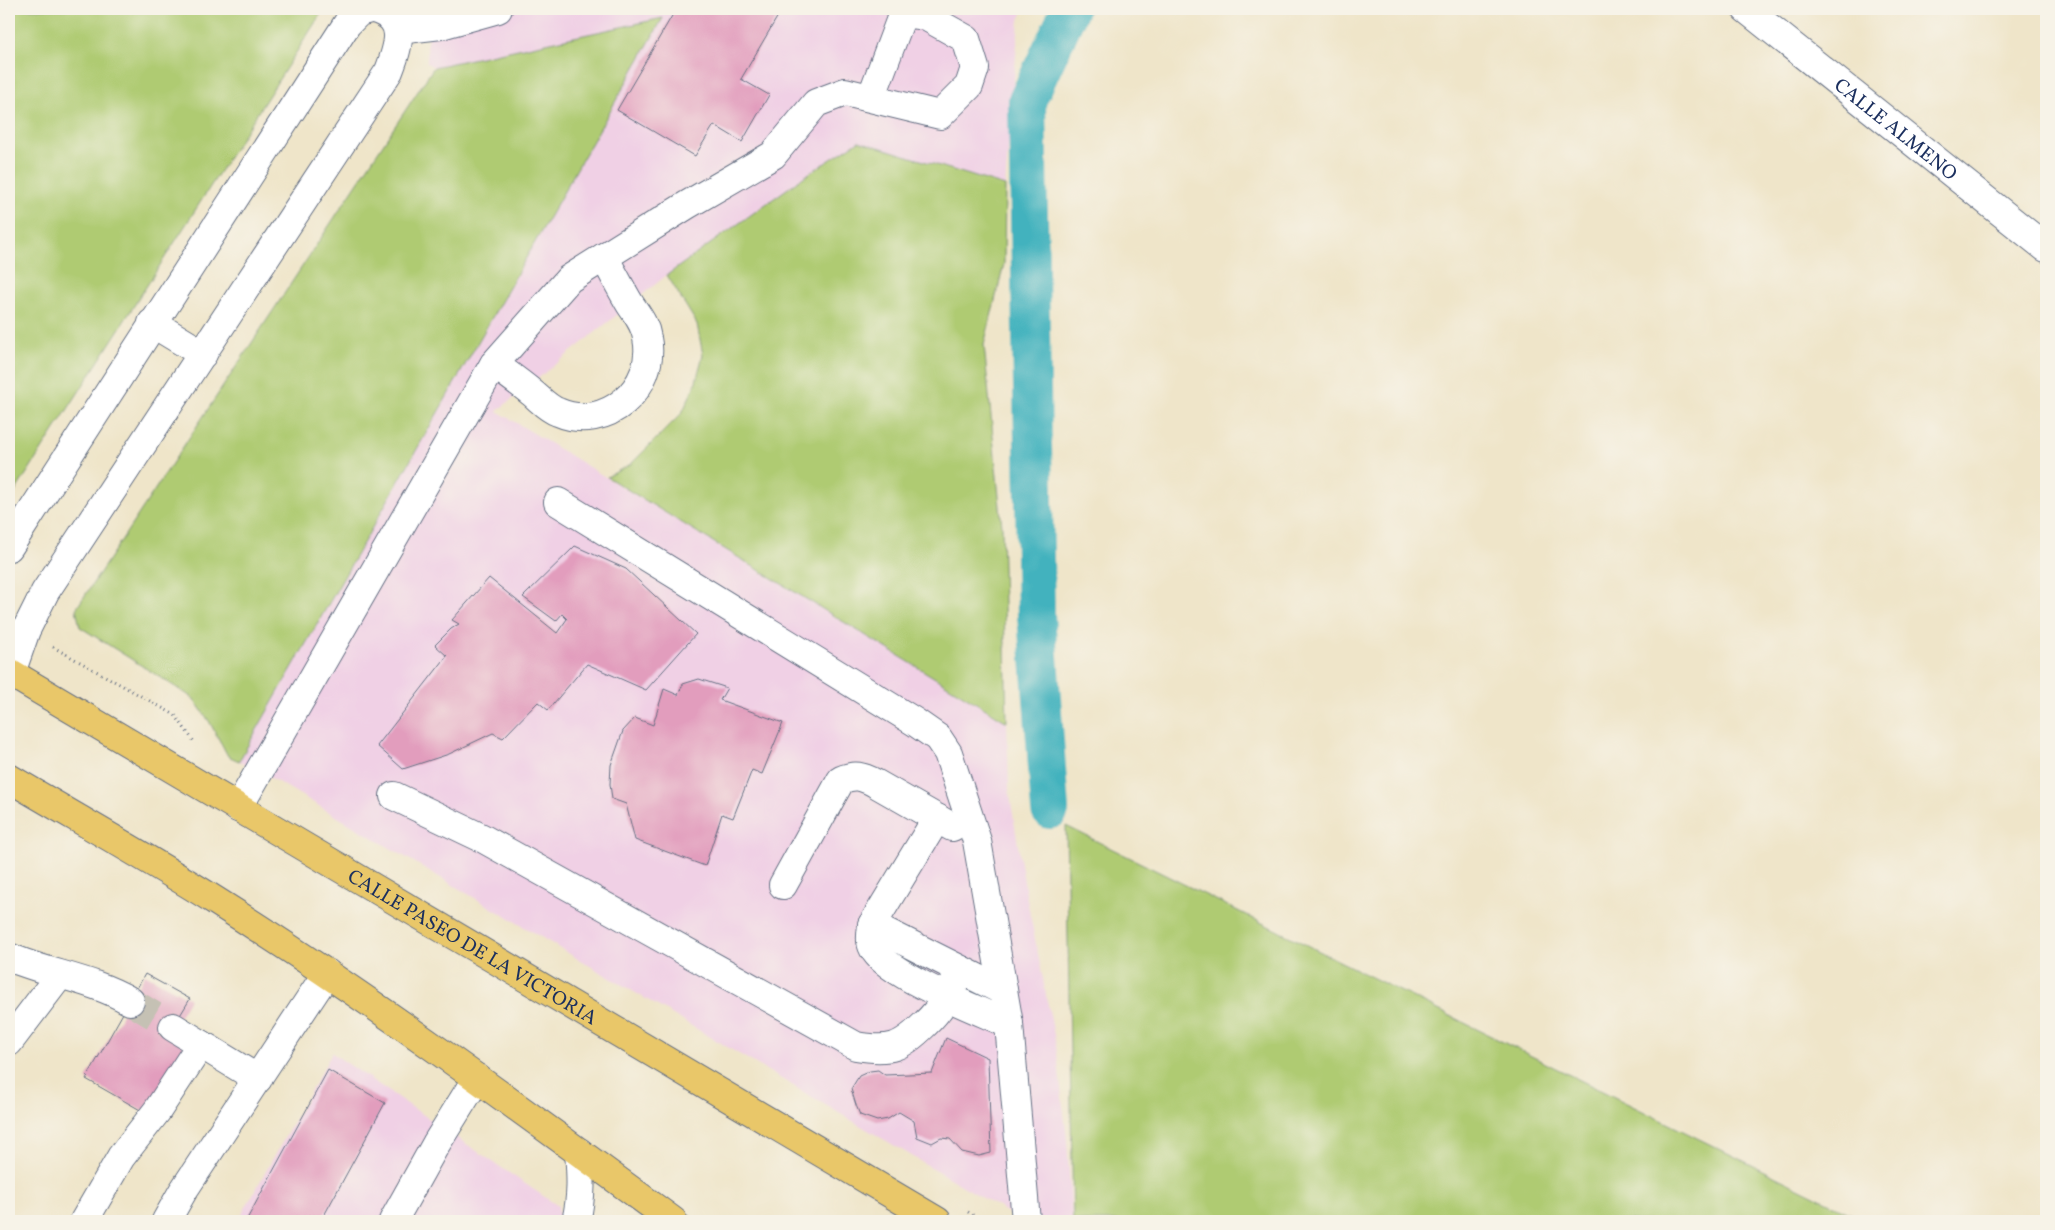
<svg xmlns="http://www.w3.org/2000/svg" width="2055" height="1230" font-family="Vollkorn,serif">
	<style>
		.built { fill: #f0d0e5 }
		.green { fill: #afcb72; stroke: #657d68 }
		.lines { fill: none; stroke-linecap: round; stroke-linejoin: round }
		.canal { stroke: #43b2be; stroke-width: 38 }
		.building { fill: #e29dbd }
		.minor-tunnel { stroke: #c5c1b4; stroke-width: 28; stroke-dasharray: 28 14; stroke-linecap: butt }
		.minor-casing { stroke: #656f83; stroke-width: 30 }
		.major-casing { stroke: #656f83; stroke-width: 30 }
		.path { stroke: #656f83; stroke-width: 3; stroke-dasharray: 1 4; stroke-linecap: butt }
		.minor { stroke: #fff; stroke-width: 28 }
		.major { stroke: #e9c769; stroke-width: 28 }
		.labels { text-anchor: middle; stroke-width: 5; stroke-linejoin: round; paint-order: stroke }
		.street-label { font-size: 20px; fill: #1b2f5e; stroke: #f7f3e8 }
	</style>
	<rect width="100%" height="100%" fill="#f7f3e8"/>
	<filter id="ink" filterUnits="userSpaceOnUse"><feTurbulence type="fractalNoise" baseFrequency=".02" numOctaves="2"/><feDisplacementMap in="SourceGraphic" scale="10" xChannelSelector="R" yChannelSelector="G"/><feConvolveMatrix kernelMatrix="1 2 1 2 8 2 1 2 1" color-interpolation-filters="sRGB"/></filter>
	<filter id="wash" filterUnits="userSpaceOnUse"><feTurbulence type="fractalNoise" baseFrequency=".0096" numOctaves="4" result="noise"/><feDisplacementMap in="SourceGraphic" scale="20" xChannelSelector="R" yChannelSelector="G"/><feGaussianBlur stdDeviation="1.12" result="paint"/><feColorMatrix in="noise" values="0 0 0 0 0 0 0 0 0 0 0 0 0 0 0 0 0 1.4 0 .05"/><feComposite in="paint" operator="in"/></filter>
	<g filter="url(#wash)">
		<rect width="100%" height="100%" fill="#efe5c9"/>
		<g class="built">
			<path d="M 418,9 L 1024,9 L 1019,20 L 1005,186 L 859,141 L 805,176 L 667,275 L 497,411 L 1007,722 L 1009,790 L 1026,894 L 1056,1045 L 1067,1140 L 1072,1221 L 1022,1221 L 280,783 L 239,761 L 663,19 L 434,67 L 427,63 L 428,18 Z"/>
			<path d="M 332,1053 L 558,1206 L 560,1221 L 238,1221 Z"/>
		</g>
		<g class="green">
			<path d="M 9,9 L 324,9 L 9,501 Z"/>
			<path d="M 663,18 L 239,761 L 228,756 L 209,721 L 193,698 L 80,627 L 76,609 L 434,67 Z"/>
			<path d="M 859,141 L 1005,186 L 1004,264 L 984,345 L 1002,527 L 1007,722 L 607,477 L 631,464 L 682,413 L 695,385 L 703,355 L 697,324 L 667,275 L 805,176 Z"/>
			<path d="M 1066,826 L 1865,1221 L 1073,1221 Z"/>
		</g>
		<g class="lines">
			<path class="canal" d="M 1050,810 L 1036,615 L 1027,101 L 1070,9"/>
		</g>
		<g id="blocks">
			<g class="building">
				<path d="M 676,9 L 782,9 L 741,79 L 769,95 L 742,142 L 714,125 L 695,156 L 617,110 Z"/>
				<path d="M 575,546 L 626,569 L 696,634 L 646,690 L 587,664 L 548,710 L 538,702 L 503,738 L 493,733 L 449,754 L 403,769 L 377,746 L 447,656 L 435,645 L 451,629 L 459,624 L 452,620 L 489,578 L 557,633 L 567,619 L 562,614 L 556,621 L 523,597 Z"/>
				<path d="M 699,679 L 727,688 L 720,700 L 783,723 L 762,774 L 752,770 L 733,818 L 722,814 L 705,866 L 635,840 L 626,804 L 612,799 L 610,784 L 611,765 L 623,731 L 635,718 L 653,725 L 664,689 L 678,695 L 683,684 Z"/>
				<path d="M 145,974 L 190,999 L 173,1027 L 185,1049 L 149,1115 L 86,1079 Z"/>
				<path d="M 946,1038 L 988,1058 L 991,1153 L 979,1156 L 962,1152 L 950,1139 L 941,1138 L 932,1143 L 917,1137 L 914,1121 L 899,1112 L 888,1119 L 877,1121 L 860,1115 L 856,1105 L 851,1089 L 859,1076 L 870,1071 L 878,1070 L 885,1075 L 932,1073 Z"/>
				<path d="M 328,1070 L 385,1103 L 321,1221 L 246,1221 Z"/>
			</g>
		</g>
	</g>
	<g filter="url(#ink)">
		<use href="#blocks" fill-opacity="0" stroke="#656f83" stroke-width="1"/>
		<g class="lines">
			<path class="minor-tunnel" d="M 130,1001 L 173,1027"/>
			<g class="minor-casing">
				<g id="minor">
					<path id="s1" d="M 1746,9 L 2046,248"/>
					<path d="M 398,30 L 441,25 L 498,9"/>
					<path d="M 152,323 L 203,354"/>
					<path d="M 494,364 C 506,373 519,382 531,392 C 540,399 547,408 558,412 C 606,433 657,387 647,338 C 645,324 637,315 630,304 C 621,289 613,273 604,257"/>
					<path d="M 558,502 L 915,722 L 938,738 L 948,753 L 977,841 L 1009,1024 L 1026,1221"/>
					<path d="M 9,547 L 347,24 L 359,12 L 370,9"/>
					<path d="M 11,673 L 26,630 L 45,592 L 389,71 C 399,45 408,19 374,9"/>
					<path d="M 394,796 L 482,838 L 856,1046 C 890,1052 901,1048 925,1024 C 942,1008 951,991 961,970"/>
					<path d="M 238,808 L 494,364 L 569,279 L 687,205 L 773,155 L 816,103 L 845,92 L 940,115 L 969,86 L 975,68 L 966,39 L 925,16 L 903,13 L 871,98"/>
					<path d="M 937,818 L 872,925 C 871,935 869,943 875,951 C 892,977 978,1010 1009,1024"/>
					<path d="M 783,885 L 841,780 C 855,774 862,776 875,783 L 952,827"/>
					<path d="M 872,925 L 1003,991"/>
					<path d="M 9,957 C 48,974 93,979 130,1001"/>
					<path d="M 173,1027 L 258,1079"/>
					<path d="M 9,1042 L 60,975"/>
					<path d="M 84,1221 L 121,1157 L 157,1111 L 201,1044"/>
					<path d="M 166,1221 L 183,1191 L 327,973"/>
					<path d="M 393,1221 L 436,1144 L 477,1078"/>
					<path d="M 576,1221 C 582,1197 581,1176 579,1152"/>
				</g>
			</g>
			<g class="major-casing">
				<g id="major">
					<path id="s2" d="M 9,672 L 937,1221"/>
					<path d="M 9,778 C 78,819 148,858 216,901 C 373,1000 523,1111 673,1221"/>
				</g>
			</g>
			<g class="path">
				<path d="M 53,647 L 175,715 L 195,743"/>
				<path d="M 968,1212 L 976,1217"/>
			</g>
			<use href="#minor" class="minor"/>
			<use href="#major" class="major"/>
		</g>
	</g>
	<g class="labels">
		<g class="street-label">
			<text dy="7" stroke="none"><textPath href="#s1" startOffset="192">CALLE ALMENO</textPath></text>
			<text dy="7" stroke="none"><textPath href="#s2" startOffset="539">CALLE PASEO DE LA VICTORIA</textPath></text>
		</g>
	</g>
	<rect width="2055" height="1230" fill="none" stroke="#f7f3e8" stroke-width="30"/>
</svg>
